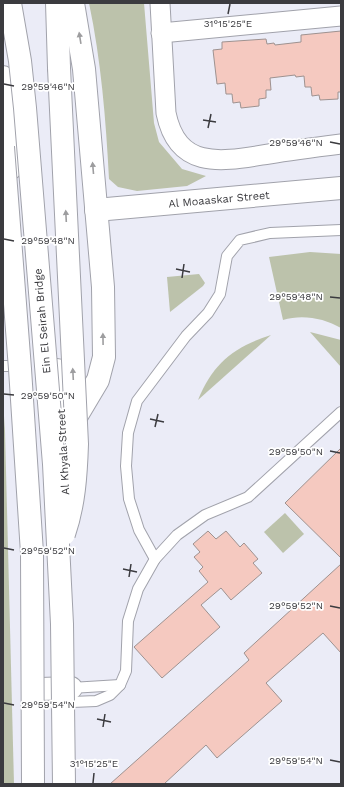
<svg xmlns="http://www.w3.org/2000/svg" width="344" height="787" font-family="'Work Sans',sans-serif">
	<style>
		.green { fill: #bcc2ab }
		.building { fill: #f5c9c0; stroke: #9e9290 }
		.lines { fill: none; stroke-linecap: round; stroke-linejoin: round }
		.service-casing { stroke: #a1a2ab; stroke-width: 12 }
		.minor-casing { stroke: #a1a2ab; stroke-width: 21 }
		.tertiary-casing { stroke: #a1a2ab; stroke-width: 24 }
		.motorway-casing { stroke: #a1a2ab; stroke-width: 24 }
		.service { stroke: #fff; stroke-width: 10 }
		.minor { stroke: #fff; stroke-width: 19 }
		.tertiary { stroke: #fff; stroke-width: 22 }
		.motorway { stroke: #fff; stroke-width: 22 }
		.motorway-bridge-casing { stroke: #a1a2ab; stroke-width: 24; stroke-linecap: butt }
		.motorway-bridge { stroke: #fff; stroke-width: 22 }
		.oneway { fill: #9d9d9f }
		.ticks { fill: none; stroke: #3b3b3f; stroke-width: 1.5 }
		.labels { text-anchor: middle; stroke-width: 3.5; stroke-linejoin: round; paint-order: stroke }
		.street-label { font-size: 11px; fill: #3b3b3f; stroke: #fff }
		.ticks-label { font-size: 10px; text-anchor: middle; fill: #3b3b3f; stroke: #fff; stroke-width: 3.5; stroke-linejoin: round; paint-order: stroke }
	</style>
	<rect width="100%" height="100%" fill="#ebecf7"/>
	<g class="green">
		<path d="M 89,3 L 144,3 L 154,123 L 159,142 L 182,169 L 206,176 L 187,186 L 137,191 L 118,187 L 109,179 C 106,120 101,60 89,3 Z"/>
		<path d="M 310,252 L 341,254 L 341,328 C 324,318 302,314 283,320 L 269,257 Z"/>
		<path d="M 199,274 L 205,283 L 203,286 L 170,312 L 167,277 Z"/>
		<path d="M 310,332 L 341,340 L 341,367 Z"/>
		<path d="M 271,335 L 198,400 C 213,363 234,347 271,335 Z"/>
		<path d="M 3,402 L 5,431 L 14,784 L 3,784 Z"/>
		<path d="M 285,513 L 304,534 L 283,553 L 264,532 Z"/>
	</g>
	<g class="building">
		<path d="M 341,31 L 341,92 L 338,92 L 338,99 L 320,100 L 319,95 L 312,96 L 311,87 L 305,87 L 304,76 L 296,77 L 295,75 L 270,78 L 271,90 L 266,90 L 266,98 L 259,99 L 259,106 L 241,108 L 240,102 L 233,103 L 232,94 L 226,94 L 225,83 L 217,84 L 213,50 L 222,49 L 222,42 L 266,39 L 267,44 L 274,43 L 275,45 L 301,42 L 301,35 Z"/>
		<path d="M 341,448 L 341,558 L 285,503 Z"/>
		<path d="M 208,531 L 216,539 L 226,531 L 240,547 L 244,543 L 258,559 L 253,563 L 262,573 L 231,600 L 221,588 L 201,605 L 220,627 L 162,678 L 134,647 L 208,582 L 199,571 L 203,567 L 194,557 L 200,552 L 193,544 Z"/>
		<path d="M 341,564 L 341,653 L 323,633 L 266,683 L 282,701 L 217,758 L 206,745 L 164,784 L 110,784 L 249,660 L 244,653 Z"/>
	</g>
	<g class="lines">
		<g class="service-casing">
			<g id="service">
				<path d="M 3,366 L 22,366"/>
				<path d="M 155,559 L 139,530 L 129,499 L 126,466 L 128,433 L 137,401 L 186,336 L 208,313 L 220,294 L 227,256 L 240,240 L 270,233 L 341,230"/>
				<path d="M 71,688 L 120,685"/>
				<path d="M 72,702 L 96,701 L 110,695 L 120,685 L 126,671 L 128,621 L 138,589 L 155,559 L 177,535 L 205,515 L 248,497 L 341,412"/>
			</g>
		</g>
		<g class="minor-casing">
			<g id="minor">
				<path d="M 160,3 L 166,113 C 178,172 224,161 269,154 C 293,150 317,147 341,144"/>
				<path d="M 161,33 L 341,16"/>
			</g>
		</g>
		<g class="tertiary-casing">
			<g id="tertiary">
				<path d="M 3,77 L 11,168"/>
				<path d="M 96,210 L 341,188"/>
				<path d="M 57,370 L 64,438 L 65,479"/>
				<path d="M 70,427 L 98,380 L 104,357 L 103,287 L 84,69 L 73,3"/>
				<path d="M 40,689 L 71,688"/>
			</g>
		</g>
		<g class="motorway-casing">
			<path id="motorway" d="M 57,3 L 59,68"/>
		</g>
		<use href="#service" class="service"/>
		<use href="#minor" class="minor"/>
		<use href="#tertiary" class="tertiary"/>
		<use href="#motorway" class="motorway"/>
		<g class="motorway-bridge-casing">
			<g id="motorway-bridge">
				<path d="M 10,3 L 20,61 L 25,108 L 54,464 L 62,624 L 64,784"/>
				<path d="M 59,68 L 77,444 C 76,475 74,505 64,534"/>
				<path d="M 3,147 L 20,369 L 32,553 L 33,784"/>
			</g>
		</g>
		<use href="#motorway-bridge" class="motorway-bridge"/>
	</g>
	<defs><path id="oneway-solid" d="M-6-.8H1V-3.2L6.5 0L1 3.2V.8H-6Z"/></defs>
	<g class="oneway">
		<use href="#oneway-solid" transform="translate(80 38) rotate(-99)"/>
		<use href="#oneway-solid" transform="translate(93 168) rotate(-95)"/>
		<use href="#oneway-solid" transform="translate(66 216) rotate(-93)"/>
		<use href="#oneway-solid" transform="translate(103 339) rotate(-91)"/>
		<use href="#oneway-solid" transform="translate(73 374) rotate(-93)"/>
	</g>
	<path class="ticks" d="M 228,14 L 230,4M 4,84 L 14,86M 203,120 L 216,122M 208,128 L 211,114M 330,142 L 340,144M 4,239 L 14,241M 176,269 L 190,272M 182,278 L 184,264M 330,297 L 340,298M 4,394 L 14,395M 150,419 L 164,422M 155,427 L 158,414M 330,451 L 340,453M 4,548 L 14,550M 123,569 L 137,572M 129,577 L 131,564M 330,606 L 340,608M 4,703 L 14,705M 97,719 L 111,722M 103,727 L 105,714M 330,760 L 340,762M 93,783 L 94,773"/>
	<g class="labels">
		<g class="street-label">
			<text transform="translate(219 199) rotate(-5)" y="4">Al Moaaskar Street</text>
			<text transform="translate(42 321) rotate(-95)" y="4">Ein El Seirah Bridge</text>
			<text transform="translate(63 452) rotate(-93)" y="4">Al Khyala Street</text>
		</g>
	</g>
	<g class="ticks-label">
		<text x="228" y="27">31°15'25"E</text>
		<text x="48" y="90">29°59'46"N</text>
		<text x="296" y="146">29°59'46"N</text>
		<text x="48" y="244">29°59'48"N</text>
		<text x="296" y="300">29°59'48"N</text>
		<text x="48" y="399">29°59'50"N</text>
		<text x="296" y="455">29°59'50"N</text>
		<text x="48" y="554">29°59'52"N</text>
		<text x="296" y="609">29°59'52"N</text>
		<text x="48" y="708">29°59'54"N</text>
		<text x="296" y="764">29°59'54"N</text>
		<text x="94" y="767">31°15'25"E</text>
	</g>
	<rect width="344" height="787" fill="none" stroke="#3b3b3f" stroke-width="8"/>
</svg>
